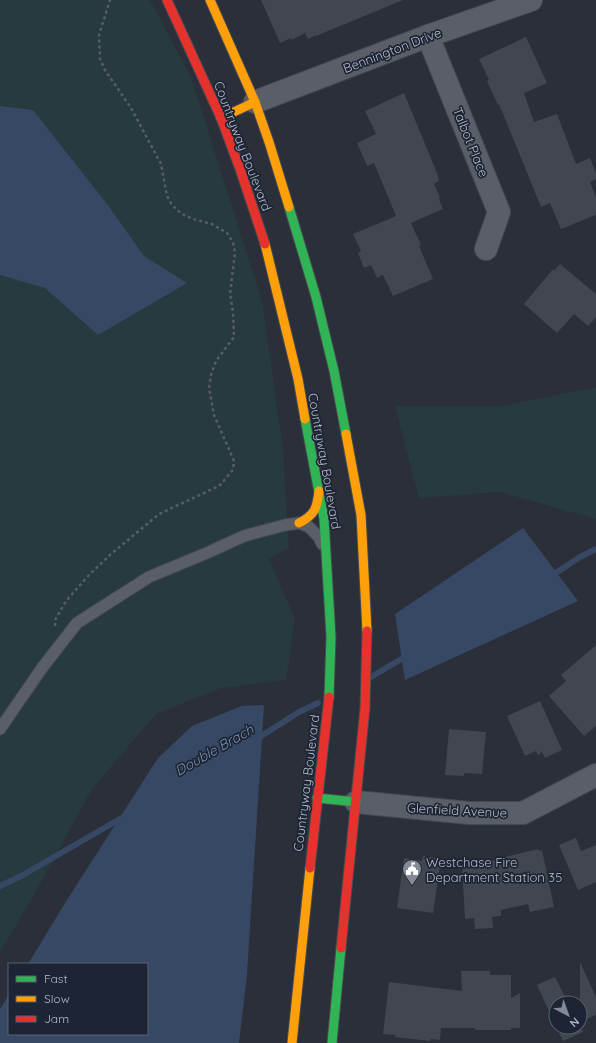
<svg xmlns="http://www.w3.org/2000/svg" width="596" height="1043" font-family="Quicksand,sans-serif">
	<style>
		.green { fill: #273a3f }
		.water { fill: #374865 }
		.lines { fill: none; stroke-linecap: round; stroke-linejoin: round }
		.stream { stroke: #374865; stroke-width: 6 }
		.building { fill: #42464e }
		.lane-casing { stroke: #464a52; stroke-width: 13 }
		.street-casing { stroke: #464a52; stroke-width: 24 }
		.fast-casing { stroke: #464a52; stroke-width: 11 }
		.slow-casing { stroke: #464a52; stroke-width: 11 }
		.jam-casing { stroke: #464a52; stroke-width: 11 }
		.path { stroke: #585d64; stroke-width: 2.5; stroke-dasharray: 3 3; stroke-linecap: butt }
		.lane { stroke: #5a5e67; stroke-width: 11 }
		.street { stroke: #5a5e67; stroke-width: 22 }
		.fast { stroke: #30b455; stroke-width: 9 }
		.slow { stroke: #ff9f0a; stroke-width: 9 }
		.jam { stroke: #e5322d; stroke-width: 9 }
		.labels { text-anchor: middle; stroke-width: 3.5; stroke-linejoin: round; paint-order: stroke }
		.street-label { font-size: 13px; fill: #b4bbca; stroke: #1d2534 }
		.poi-label { font-size: 13px; fill: #b4bbca; stroke: #1d2534; text-anchor: start }
		.water-label { font-size: 14px; font-style: italic; fill: #7b90b2; stroke: #1d2534 }
	</style>
	<rect width="100%" height="100%" fill="#2a2f39"/>
	<g class="green">
		<path d="M 0,0 L 150,0 L 191,77 L 262,301 L 283,450 L 289,548 L 269,559 L 295,619 L 286,680 L 221,688 L 156,714 L 92,789 L 34,895 L 0,952 Z"/>
		<path d="M 596,387 L 596,519 L 500,492 L 419,498 L 395,406 L 501,406 Z"/>
	</g>
	<g class="water">
		<path d="M 0,106 L 33,110 L 107,204 L 144,256 L 187,283 L 98,335 L 45,288 L 0,275 Z"/>
		<path d="M 523,528 L 578,601 L 405,680 L 395,614 Z"/>
		<path d="M 264,705 L 247,975 L 239,1043 L 0,1043 L 0,1009 L 9,994 L 9,1034 L 147,1034 L 147,964 L 28,964 L 65,903 L 158,758 L 192,726 L 242,706 Z"/>
	</g>
	<g class="lines">
		<g class="stream">
			<path d="M 551,576 L 580,557 L 596,549"/>
			<path d="M 371,677 L 408,655"/>
			<path d="M 255,740 L 299,712 L 318,703"/>
			<path d="M 0,886 L 23,875 L 125,816"/>
		</g>
	</g>
	<g class="building">
		<path d="M 261,0 L 403,0 L 316,36 L 316,35 L 308,39 L 305,33 L 291,40 L 291,38 L 280,43 Z"/>
		<path d="M 526,37 L 547,83 L 524,93 L 534,122 L 557,114 L 576,164 L 590,158 L 596,173 L 596,179 L 590,182 L 596,197 L 596,215 L 561,229 L 550,203 L 541,207 L 499,104 L 498,105 L 487,81 L 489,80 L 479,59 Z"/>
		<path d="M 404,93 L 437,173 L 439,181 L 434,184 L 440,198 L 439,199 L 443,209 L 411,223 L 421,245 L 419,246 L 433,279 L 393,296 L 383,275 L 377,278 L 371,265 L 364,268 L 358,253 L 361,251 L 353,234 L 396,216 L 374,163 L 367,166 L 357,143 L 376,134 L 365,111 Z"/>
		<path d="M 560,264 L 596,294 L 596,317 L 588,326 L 574,314 L 557,333 L 524,304 L 553,269 L 554,271 Z"/>
		<path d="M 596,645 L 596,726 L 584,736 L 549,696 L 566,681 L 561,675 Z"/>
		<path d="M 540,701 L 562,750 L 545,758 L 542,752 L 538,755 L 536,751 L 525,756 L 507,716 Z"/>
		<path d="M 449,729 L 486,732 L 482,774 L 464,773 L 464,776 L 445,775 Z"/>
		<path d="M 576,838 L 581,851 L 596,845 L 596,882 L 578,890 L 559,845 Z"/>
		<path d="M 538,849 L 539,851 L 542,850 L 554,907 L 530,912 L 528,904 L 501,910 L 501,916 L 492,917 L 493,928 L 475,929 L 474,918 L 465,919 L 462,867 L 480,867 L 480,861 L 506,860 L 505,857 Z"/>
		<path d="M 423,856 L 441,859 L 433,913 L 397,908 L 404,858 L 422,861 Z"/>
		<path d="M 580,962 L 596,997 L 596,1015 L 580,1022 Z"/>
		<path d="M 461,971 L 490,971 L 490,975 L 511,975 L 511,998 L 520,993 L 520,1028 L 511,1028 L 511,1030 L 475,1030 L 475,1028 L 441,1028 L 440,1040 L 431,1039 L 430,1041 L 395,1037 L 395,1035 L 383,1034 L 389,982 L 462,991 Z"/>
		<path d="M 555,977 L 568,1003 L 556,1003 L 556,1026 L 537,985 Z"/>
		<path d="M 580,1026 L 583,1032 L 563,1041 L 556,1027 Z"/>
	</g>
	<g class="lines">
		<g class="lane-casing">
			<path id="lane" d="M 0,729 L 42,668 L 77,623 L 149,577 L 209,552 L 244,536 L 285,525 L 299,523 L 309,527 L 319,537 L 322,544"/>
		</g>
		<g class="street-casing">
			<g id="street">
				<path d="M 428,36 L 499,212 L 486,249"/>
				<path d="M 255,102 L 428,36 L 531,0"/>
				<path d="M 356,802 L 469,813 L 523,813 L 596,775"/>
			</g>
		</g>
		<g class="fast-casing">
			<g id="fast">
				<path d="M 289,207 L 316,297 L 334,371 L 346,434"/>
				<path d="M 305,419 L 324,519 L 331,637 L 329,697"/>
				<path d="M 317,798 L 356,802"/>
				<path d="M 332,1043 L 341,948"/>
			</g>
		</g>
		<g class="slow-casing">
			<g id="slow">
				<path d="M 210,0 L 255,102 L 269,142 L 289,207"/>
				<path d="M 221,118 L 255,102"/>
				<path d="M 265,244 L 298,379 L 305,419"/>
				<path d="M 346,434 L 361,515 L 367,631"/>
				<path d="M 299,523 C 315,515 317,508 319,491"/>
				<path d="M 292,1043 L 310,868"/>
			</g>
		</g>
		<g class="jam-casing">
			<g id="jam">
				<path d="M 167,0 L 221,118 L 240,169 L 265,244"/>
				<path d="M 310,868 L 329,697"/>
				<path d="M 341,948 L 365,708 L 367,631"/>
			</g>
		</g>
		<path class="path" d="M 55,626 L 55,620 L 66,601 L 89,575 L 110,555 L 159,514 L 219,486 L 233,470 L 234,461 L 214,415 L 209,388 L 211,375 L 216,361 L 234,337 L 233,312 L 230,294 L 235,253 L 233,242 L 227,233 L 212,224 L 193,219 L 182,214 L 172,205 L 167,196 L 161,164 L 131,108 L 105,70 L 100,59 L 99,35 L 110,0"/>
		<use href="#lane" class="lane"/>
		<use href="#street" class="street"/>
		<use href="#fast" class="fast"/>
		<use href="#slow" class="slow"/>
		<use href="#jam" class="jam"/>
	</g>
	<defs>
		<g id="civic-pin" transform="scale(1)"><path d="M0 17L-7.5 6A9.5 9.5 0 1 1 7.5 6Z" fill="#848a97" stroke="#1d2534"/><path d="M-.6-6.5H3V-4.5H.6V-3L4-1V1h2V6H-6V1h2V-1L-.6-3ZM-1.2 2.5V6h2.4V2.5Z" fill="#fff"/></g>
	</defs>
	<g fill-rule="evenodd">
		<use href="#civic-pin" x="412" y="869"/>
	</g>
	<g class="labels">
		<g class="street-label">
			<text transform="translate(392 50) rotate(-21)" y="5">Bennington Drive</text>
			<text transform="translate(471 142) rotate(68)" y="5">Talbot Place</text>
			<text transform="translate(243 146) rotate(69)" y="5">Countryway Boulevard</text>
			<text transform="translate(325 461) rotate(80)" y="5">Countryway Boulevard</text>
			<text transform="translate(306 783) rotate(-83)" y="5">Countryway Boulevard</text>
			<text transform="translate(457 810) rotate(3)" y="5">Glenfield Avenue</text>
		</g>
		<g class="poi-label">
			<text x="426" y="867">Westchase Fire<tspan x="426" dy="15">Department Station 35</tspan></text>
		</g>
		<g class="water-label">
			<text transform="translate(214 750) rotate(-30)" y="5">Double Brach</text>
		</g>
	</g>
	<rect x="8" y="963" width="140" height="72" fill="#1d2534" stroke="#596170"/>
	<rect x="16" y="976" width="20" height="6" fill="#30b455" stroke="#596170"/>
	<text x="44" y="983" font-size="12" fill="#b4bbca">Fast</text>
	<rect x="16" y="996" width="20" height="6" fill="#ff9f0a" stroke="#596170"/>
	<text x="44" y="1003" font-size="12" fill="#b4bbca">Slow</text>
	<rect x="16" y="1016" width="20" height="6" fill="#e5322d" stroke="#596170"/>
	<text x="44" y="1023" font-size="12" fill="#b4bbca">Jam</text>
	<g transform="translate(568 1015) rotate(139)"><circle r="19" fill="#1d2534" stroke="#596170"/>
	<path d="M0-3L7 15L0 10L-7 15Z" fill="#848a97"/>
	<text y="-6" font-size="11" font-weight="bold" text-anchor="middle" fill="#b4bbca">N</text>
	</g>
</svg>
